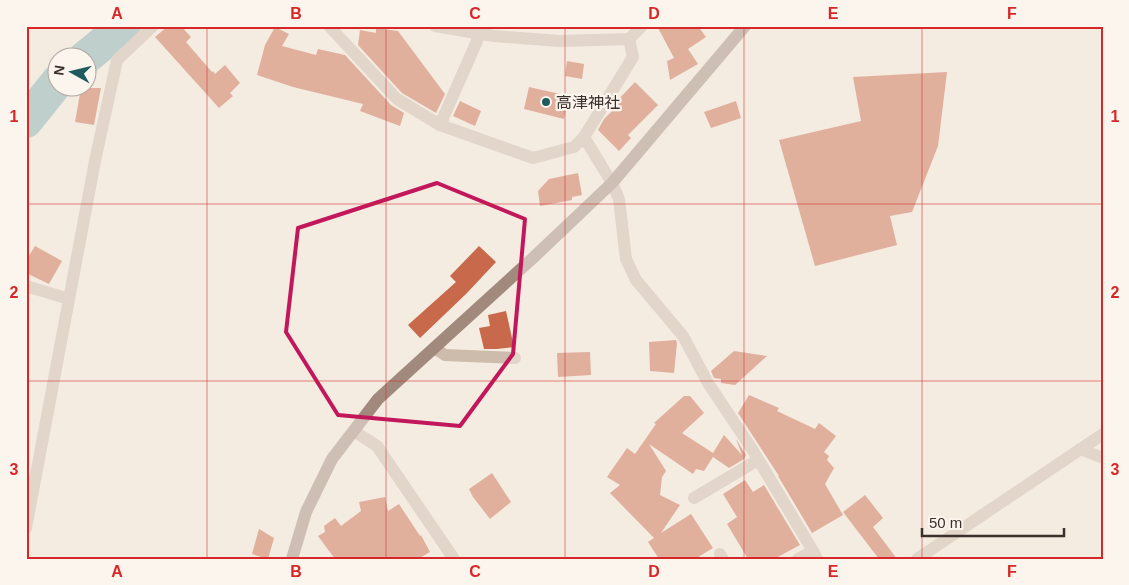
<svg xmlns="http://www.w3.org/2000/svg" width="1129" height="585" font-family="Helvetica,'Noto Sans JP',sans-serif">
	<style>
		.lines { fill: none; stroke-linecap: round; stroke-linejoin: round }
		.river { stroke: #7fb0b2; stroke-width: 34 }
		.building { fill: #c8694b }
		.street { stroke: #cdbbac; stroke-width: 12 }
		.secondary { stroke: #a18a7d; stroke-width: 12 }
		.marked { fill: none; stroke: #c2185b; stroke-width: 4; stroke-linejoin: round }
		.grid { fill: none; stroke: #d62828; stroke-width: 1; stroke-opacity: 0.55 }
		.poi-dot { fill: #1f5a5e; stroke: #fbf5ee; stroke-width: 2 }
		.labels { text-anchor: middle; stroke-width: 4.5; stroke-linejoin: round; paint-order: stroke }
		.poi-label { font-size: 16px; fill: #3b302b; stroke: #fbf5ee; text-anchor: start }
		.neatline { fill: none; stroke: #d62828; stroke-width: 2 }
		.grid-label { font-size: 16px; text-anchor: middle; font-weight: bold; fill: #d62828 }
	</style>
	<rect width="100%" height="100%" fill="#f4ebe1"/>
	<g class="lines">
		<g class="river">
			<path d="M 85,58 L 124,26"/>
			<path d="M 26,121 L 58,81"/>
		</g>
	</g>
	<g class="building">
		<path d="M 168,26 L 181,26 L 191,37 L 186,42 L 212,72 L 213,71 L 215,74 L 225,65 L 240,83 L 230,93 L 233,96 L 219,108 L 155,37 Z"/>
		<path d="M 657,26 L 698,26 L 706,37 L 688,49 L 698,64 L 670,80 L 667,61 L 674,58 Z"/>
		<path d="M 275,27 L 289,34 L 282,46 L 316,55 L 318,49 L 345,55 L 391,105 L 404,113 L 400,126 L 360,111 L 363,104 L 293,87 L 257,75 L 265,45 Z"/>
		<path d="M 376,28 L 398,31 L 445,94 L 436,113 L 402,93 L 358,45 L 360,30 L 376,33 Z"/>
		<path d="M 567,61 L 584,64 L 582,79 L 565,76 Z"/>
		<path d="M 947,72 L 938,146 L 912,212 L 890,216 L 897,245 L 815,266 L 779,140 L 861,121 L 853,77 Z"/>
		<path d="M 635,82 L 658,105 L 628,135 L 631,138 L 619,151 L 598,130 L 604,119 L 615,108 L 612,106 L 614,104 Z"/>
		<path d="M 529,87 L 569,96 L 564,119 L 524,109 Z"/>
		<path d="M 81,88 L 101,88 L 94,125 L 75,122 Z"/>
		<path d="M 460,101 L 481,111 L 475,126 L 453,116 Z"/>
		<path d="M 736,101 L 741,118 L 711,128 L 704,112 Z"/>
		<path d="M 578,173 L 582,195 L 572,197 L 572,200 L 540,206 L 538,191 L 549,179 Z"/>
		<path d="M 35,246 L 62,261 L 49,284 L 26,273 L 26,261 Z"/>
		<path d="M 479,246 L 496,262 L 467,293 L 420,338 L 408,325 L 456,282 L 450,276 Z"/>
		<path d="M 506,311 L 514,347 L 497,349 L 484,349 L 479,328 L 490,326 L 488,315 Z"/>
		<path d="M 676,340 L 677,343 L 674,373 L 650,371 L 649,342 Z"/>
		<path d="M 734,351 L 767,356 L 735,385 L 721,383 L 721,379 L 714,378 L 711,371 Z"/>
		<path d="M 590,352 L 591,375 L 558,377 L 557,353 Z"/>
		<path d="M 749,395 L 779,408 L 777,411 L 815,429 L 819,423 L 836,436 L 824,452 L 829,456 L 827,460 L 834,468 L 825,484 L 843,515 L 812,533 L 778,476 L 779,476 L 738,413 Z"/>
		<path d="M 684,396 L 690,396 L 704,413 L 682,433 L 713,453 L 724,435 L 742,455 L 736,439 L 746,455 L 744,459 L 729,468 L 713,457 L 704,471 L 696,469 L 693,474 L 649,444 L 666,471 L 662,477 L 660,495 L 680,505 L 661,533 L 691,514 L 713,548 L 695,559 L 659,559 L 648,542 L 654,538 L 610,493 L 620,485 L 607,477 L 627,448 L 635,454 L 656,424 L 654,423 Z"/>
		<path d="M 492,473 L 511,502 L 490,519 L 473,497 L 469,489 Z"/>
		<path d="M 745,480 L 753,492 L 764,485 L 800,545 L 774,559 L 748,559 L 727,524 L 737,517 L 723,494 Z"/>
		<path d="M 865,495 L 883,518 L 873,527 L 897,559 L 879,559 L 843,512 Z"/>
		<path d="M 385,497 L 388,511 L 399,504 L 420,536 L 421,535 L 430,552 L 418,559 L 335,559 L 318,536 L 325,532 L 324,526 L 335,518 L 341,526 L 361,511 L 359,502 Z"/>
		<path d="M 259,529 L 274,538 L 268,559 L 252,554 Z"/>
	</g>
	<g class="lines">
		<g class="street">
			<path d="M 329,26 L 397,99 L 440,125 L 533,158 L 574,147 L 584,137"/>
			<path d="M 435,26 L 494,36 L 559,41 L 629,39 L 642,26"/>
			<path d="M 629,39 L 633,57 L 584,137 L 612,183 L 619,199 L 626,259 L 636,280 L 683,336 L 708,383 L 752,449 L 813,551"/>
			<path d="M 440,125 L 480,34"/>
			<path d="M 26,286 L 69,299"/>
			<path d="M 434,348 L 445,355 L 515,358"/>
			<path d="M 354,431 L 377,446 L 454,559"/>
			<path d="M 1080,449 L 1103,458"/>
			<path d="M 694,498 L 758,460"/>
			<path d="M 26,528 L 95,161 L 117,60 L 153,26"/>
			<path d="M 720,554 L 723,559"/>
			<path d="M 798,559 L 813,551 L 817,559"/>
			<path d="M 917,559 L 1103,434"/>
		</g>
		<path class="secondary" d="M 292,559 L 306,512 L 332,459 L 378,399 L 534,257 L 612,183 L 745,26"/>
	</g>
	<path d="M0 0H1129V585H0ZM 437,183 L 525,219 L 513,354 L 460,426 L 338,415 L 286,332 L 298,228 Z" fill="#f4ebe1" fill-opacity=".55" fill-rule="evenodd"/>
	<path class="marked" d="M 437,183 L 525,219 L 513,354 L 460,426 L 338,415 L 286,332 L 298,228 Z"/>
	<path class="grid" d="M 207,26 L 207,559M 386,26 L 386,559M 565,26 L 565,559M 744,26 L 744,559M 922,26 L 922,559M 26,204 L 1103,204M 26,381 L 1103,381"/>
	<circle class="poi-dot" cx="546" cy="102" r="5"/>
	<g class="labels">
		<g class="poi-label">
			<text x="556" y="108">高津神社</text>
		</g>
	</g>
	<rect width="1129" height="585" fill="none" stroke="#fbf5ee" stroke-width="55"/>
	<g transform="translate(72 72) rotate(278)"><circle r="24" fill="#fbf5ee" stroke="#aea6a0"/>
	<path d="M0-4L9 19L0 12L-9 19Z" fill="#1f5a5e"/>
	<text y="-8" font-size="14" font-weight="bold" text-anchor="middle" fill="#3b302b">N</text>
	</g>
	<path d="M922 528v8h142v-8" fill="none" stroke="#3b302b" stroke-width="2.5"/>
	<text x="929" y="528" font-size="15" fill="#3b302b" stroke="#fbf5ee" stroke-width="4" paint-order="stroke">50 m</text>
	<rect x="28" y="28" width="1074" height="530" class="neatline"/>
	<g class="grid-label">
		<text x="117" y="19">A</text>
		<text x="296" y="19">B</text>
		<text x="475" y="19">C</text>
		<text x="654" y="19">D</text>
		<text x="833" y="19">E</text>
		<text x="1012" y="19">F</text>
		<text x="14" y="122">1</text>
		<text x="1115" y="122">1</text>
		<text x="14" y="298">2</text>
		<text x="1115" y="298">2</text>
		<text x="14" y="475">3</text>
		<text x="1115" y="475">3</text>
		<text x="117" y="577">A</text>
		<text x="296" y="577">B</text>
		<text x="475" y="577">C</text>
		<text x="654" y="577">D</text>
		<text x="833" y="577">E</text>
		<text x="1012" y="577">F</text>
	</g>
</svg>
